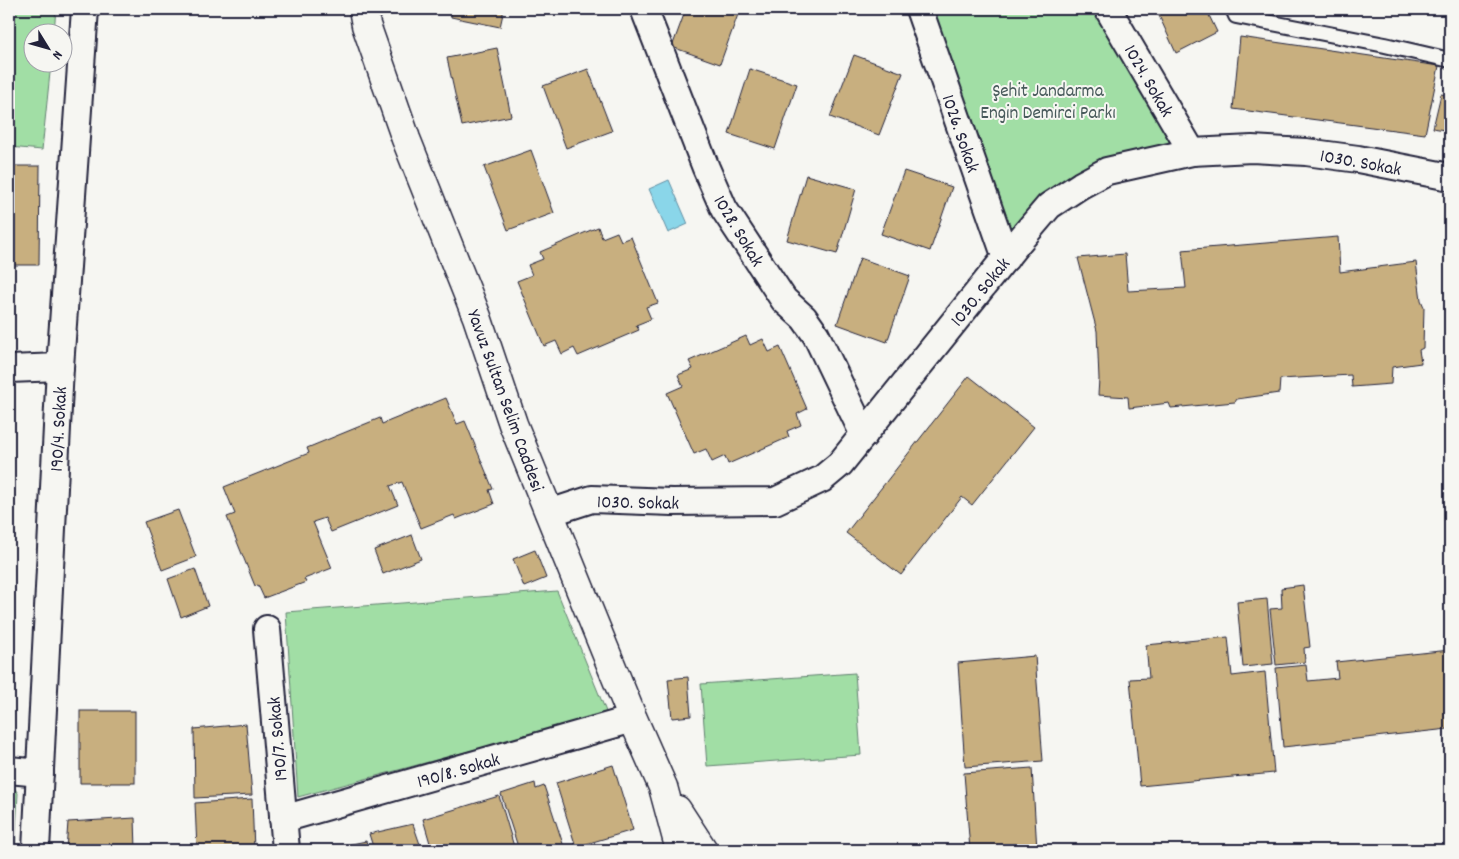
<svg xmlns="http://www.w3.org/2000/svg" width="1459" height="859" font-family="Dekko,sans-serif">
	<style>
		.green { fill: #a1dea5; stroke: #628070 }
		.water { fill: #8ad6e9; stroke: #608ea3 }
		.building { fill: #c8af7f; stroke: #22223b }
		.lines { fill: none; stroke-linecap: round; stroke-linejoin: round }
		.lane-casing { stroke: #22223b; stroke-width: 18 }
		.street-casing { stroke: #22223b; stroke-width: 30 }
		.secondary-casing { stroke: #22223b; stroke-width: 31 }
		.lane { stroke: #f6f6f2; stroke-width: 14 }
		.street { stroke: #f6f6f2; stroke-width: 26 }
		.secondary { stroke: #f6f6f2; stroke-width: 28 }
		.labels { text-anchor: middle; stroke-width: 4; stroke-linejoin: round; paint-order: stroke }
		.street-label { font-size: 19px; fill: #22223b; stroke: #f6f6f2 }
		.park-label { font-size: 19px; fill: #485a5b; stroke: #f6f6f2 }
	</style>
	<rect width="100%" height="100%" fill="#f6f6f2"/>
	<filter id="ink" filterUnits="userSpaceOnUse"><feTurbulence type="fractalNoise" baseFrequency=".02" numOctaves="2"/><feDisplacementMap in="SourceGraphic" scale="10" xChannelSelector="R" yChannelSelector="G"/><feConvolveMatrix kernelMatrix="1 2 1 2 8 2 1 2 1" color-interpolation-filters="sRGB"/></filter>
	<g filter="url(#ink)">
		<g class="green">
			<path d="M 9,9 L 56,9 L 54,32 L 32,32 L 32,62 L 51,63 L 42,150 L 9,147 Z"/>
			<path d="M 919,9 L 1110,9 L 1192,152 L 1107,171 L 1015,246 Z"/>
			<path d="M 557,591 L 607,714 L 298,797 L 286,612 Z"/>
			<path d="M 855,673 L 861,755 L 707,766 L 701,684 Z"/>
			<path d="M 9,788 L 14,788 L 18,793 L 15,850 L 9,850 Z"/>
		</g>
		<path class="water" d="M 669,180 L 688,224 L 668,233 L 649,189 Z"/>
		<g class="building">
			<path d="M 452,9 L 504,9 L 500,27 L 451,17 Z"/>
			<path d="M 686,9 L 740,9 L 720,64 L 672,47 Z"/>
			<path d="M 1156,9 L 1206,9 L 1217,32 L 1176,53 Z"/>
			<path d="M 1240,37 L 1439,66 L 1425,134 L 1233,109 Z"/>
			<path d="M 497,48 L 511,116 L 462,126 L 447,58 Z"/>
			<path d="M 854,55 L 903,73 L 879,135 L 830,117 Z"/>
			<path d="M 588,69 L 612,131 L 566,148 L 543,86 Z"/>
			<path d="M 750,69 L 797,84 L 775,149 L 729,134 Z"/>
			<path d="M 1441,94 L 1450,96 L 1450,131 L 1433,128 Z"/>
			<path d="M 531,150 L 554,213 L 508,230 L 484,167 Z"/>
			<path d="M 9,166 L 40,166 L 39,265 L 9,265 Z"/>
			<path d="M 904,171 L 952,187 L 930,251 L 881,234 Z"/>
			<path d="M 806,175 L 856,189 L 837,254 L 787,240 Z"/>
			<path d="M 598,227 L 602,238 L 617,232 L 621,241 L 631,237 L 658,303 L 646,307 L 651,319 L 636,325 L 639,330 L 578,356 L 574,348 L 562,354 L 556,341 L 544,346 L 517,281 L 532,275 L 528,265 L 543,259 L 540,252 Z"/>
			<path d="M 1338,237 L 1340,272 L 1416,262 L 1421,300 L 1424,307 L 1423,348 L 1419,350 L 1421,363 L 1392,367 L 1391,384 L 1352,387 L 1351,375 L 1280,379 L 1279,393 L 1237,399 L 1235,402 L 1171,408 L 1169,403 L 1129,408 L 1128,397 L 1098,395 L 1099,379 L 1097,331 L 1078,258 L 1125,254 L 1128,291 L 1186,288 L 1182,250 Z"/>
			<path d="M 860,258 L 910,276 L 887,342 L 837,324 Z"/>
			<path d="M 746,336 L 750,345 L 763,339 L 769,352 L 780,347 L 807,409 L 797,414 L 801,425 L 787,431 L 789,437 L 728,464 L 725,456 L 712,462 L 706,449 L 694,454 L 667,393 L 683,386 L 678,375 L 693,369 L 689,361 Z"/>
			<path d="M 969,376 L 1034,427 L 972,505 L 962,497 L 901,575 L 846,533 Z"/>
			<path d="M 446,398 L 457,424 L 465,421 L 493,489 L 489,490 L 494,504 L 456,519 L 454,515 L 421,528 L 402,482 L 390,486 L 398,505 L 331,532 L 325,518 L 313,522 L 332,568 L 304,579 L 306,582 L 264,598 L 258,585 L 255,586 L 227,517 L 235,514 L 224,487 L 309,453 L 307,448 L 380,418 L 382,424 Z"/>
			<path d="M 178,510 L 196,557 L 162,570 L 144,522 Z"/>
			<path d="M 412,535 L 421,559 L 383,574 L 374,550 Z"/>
			<path d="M 535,550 L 546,578 L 524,587 L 513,559 Z"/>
			<path d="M 195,569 L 208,606 L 181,617 L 168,579 Z"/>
			<path d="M 1303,585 L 1310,647 L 1304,648 L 1305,662 L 1276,665 L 1270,609 L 1282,608 L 1281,588 Z"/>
			<path d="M 1267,599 L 1273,664 L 1243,667 L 1237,602 Z"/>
			<path d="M 1228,637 L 1232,676 L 1265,672 L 1274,773 L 1140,786 L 1130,679 L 1149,678 L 1146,645 Z"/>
			<path d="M 1450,650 L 1450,727 L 1447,727 L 1448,729 L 1283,747 L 1276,668 L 1306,665 L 1308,681 L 1338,678 L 1336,662 Z"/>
			<path d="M 1035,656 L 1043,761 L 965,767 L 958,663 Z"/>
			<path d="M 688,677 L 691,716 L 672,718 L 668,679 Z"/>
			<rect x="80" y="711" width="55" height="72"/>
			<path d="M 246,724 L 252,795 L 195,798 L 194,729 Z"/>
			<path d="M 613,765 L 633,830 L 576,847 L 556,783 Z"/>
			<path d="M 1032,768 L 1037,850 L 970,850 L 964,773 Z"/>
			<path d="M 535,783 L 536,789 L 544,786 L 564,847 L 555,850 L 519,850 L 501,794 Z"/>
			<path d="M 499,796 L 515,850 L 432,850 L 423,819 Z"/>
			<path d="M 252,799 L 254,850 L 197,850 L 195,803 Z"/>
			<path d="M 135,818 L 136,850 L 66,850 L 68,822 Z"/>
			<path d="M 413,824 L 422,850 L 374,850 L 369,834 Z"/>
			<path d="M 366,841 L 369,850 L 324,850 Z"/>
		</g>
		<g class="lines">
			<g class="lane-casing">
				<path id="lane" d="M 1233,9 L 1236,16 L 1385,45 L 1450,60"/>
			</g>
			<g class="street-casing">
				<g id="street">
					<path d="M 644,9 L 706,168 L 724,209 L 784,300 L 804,318 L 816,335 L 864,435"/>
					<path d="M 919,9 L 1006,258"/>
					<path d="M 1108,9 L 1192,152"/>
					<path d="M 9,369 L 60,367"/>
					<path d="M 549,513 L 592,499 L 672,502 L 775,501 L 822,479 L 840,464 L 1015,246 L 1049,206 L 1081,185 L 1107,171 L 1192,152 L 1252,149 L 1306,152 L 1358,159 L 1450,177"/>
					<path d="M 267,629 L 286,850"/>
					<path d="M 9,770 L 40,773"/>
					<path d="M 283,819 L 633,719"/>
					<path d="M 36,850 L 60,367 L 85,9"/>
				</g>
			</g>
			<g class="secondary-casing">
				<g id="secondary">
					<path d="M 363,9 L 366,25 L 406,139 L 477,317 L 513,424 L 633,719 L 663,787 L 680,850"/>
					<path d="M 677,810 L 703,850"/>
				</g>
			</g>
			<use href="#lane" class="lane"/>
			<use href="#street" class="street"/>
			<use href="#secondary" class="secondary"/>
		</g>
	</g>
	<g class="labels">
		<g class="street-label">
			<text transform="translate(1150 80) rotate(60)" y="7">1024. Sokak</text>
			<text transform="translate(962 133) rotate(71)" y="7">1026. Sokak</text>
			<text transform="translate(1361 161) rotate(10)" y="7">1030. Sokak</text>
			<text transform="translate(740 230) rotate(59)" y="7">1028. Sokak</text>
			<text transform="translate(979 291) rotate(-51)" y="7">1030. Sokak</text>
			<text transform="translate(507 400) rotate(70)" y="7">Yavuz Sultan Selim Caddesi</text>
			<text transform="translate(57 429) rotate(-87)" y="7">190/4. Sokak</text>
			<text transform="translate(638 501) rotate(1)" y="7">1030. Sokak</text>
			<text transform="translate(276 739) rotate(-95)" y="7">190/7. Sokak</text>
			<text transform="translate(458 769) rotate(-16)" y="7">190/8. Sokak</text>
		</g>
		<g class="park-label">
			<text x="1048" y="96">Şehit Jandarma<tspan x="1048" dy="22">Engin Demirci Parkı</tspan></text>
		</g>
	</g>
	<rect width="1459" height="859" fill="none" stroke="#f6f6f2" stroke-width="30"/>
	<rect x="15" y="15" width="1429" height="829" fill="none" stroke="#22223b" stroke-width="2" filter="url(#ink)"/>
	<g transform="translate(48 48) rotate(127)"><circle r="24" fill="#f6f6f2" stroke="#a1a1a9"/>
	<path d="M0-4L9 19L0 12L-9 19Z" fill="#22223b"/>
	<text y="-8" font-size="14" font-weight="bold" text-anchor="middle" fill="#22223b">N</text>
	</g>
</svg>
